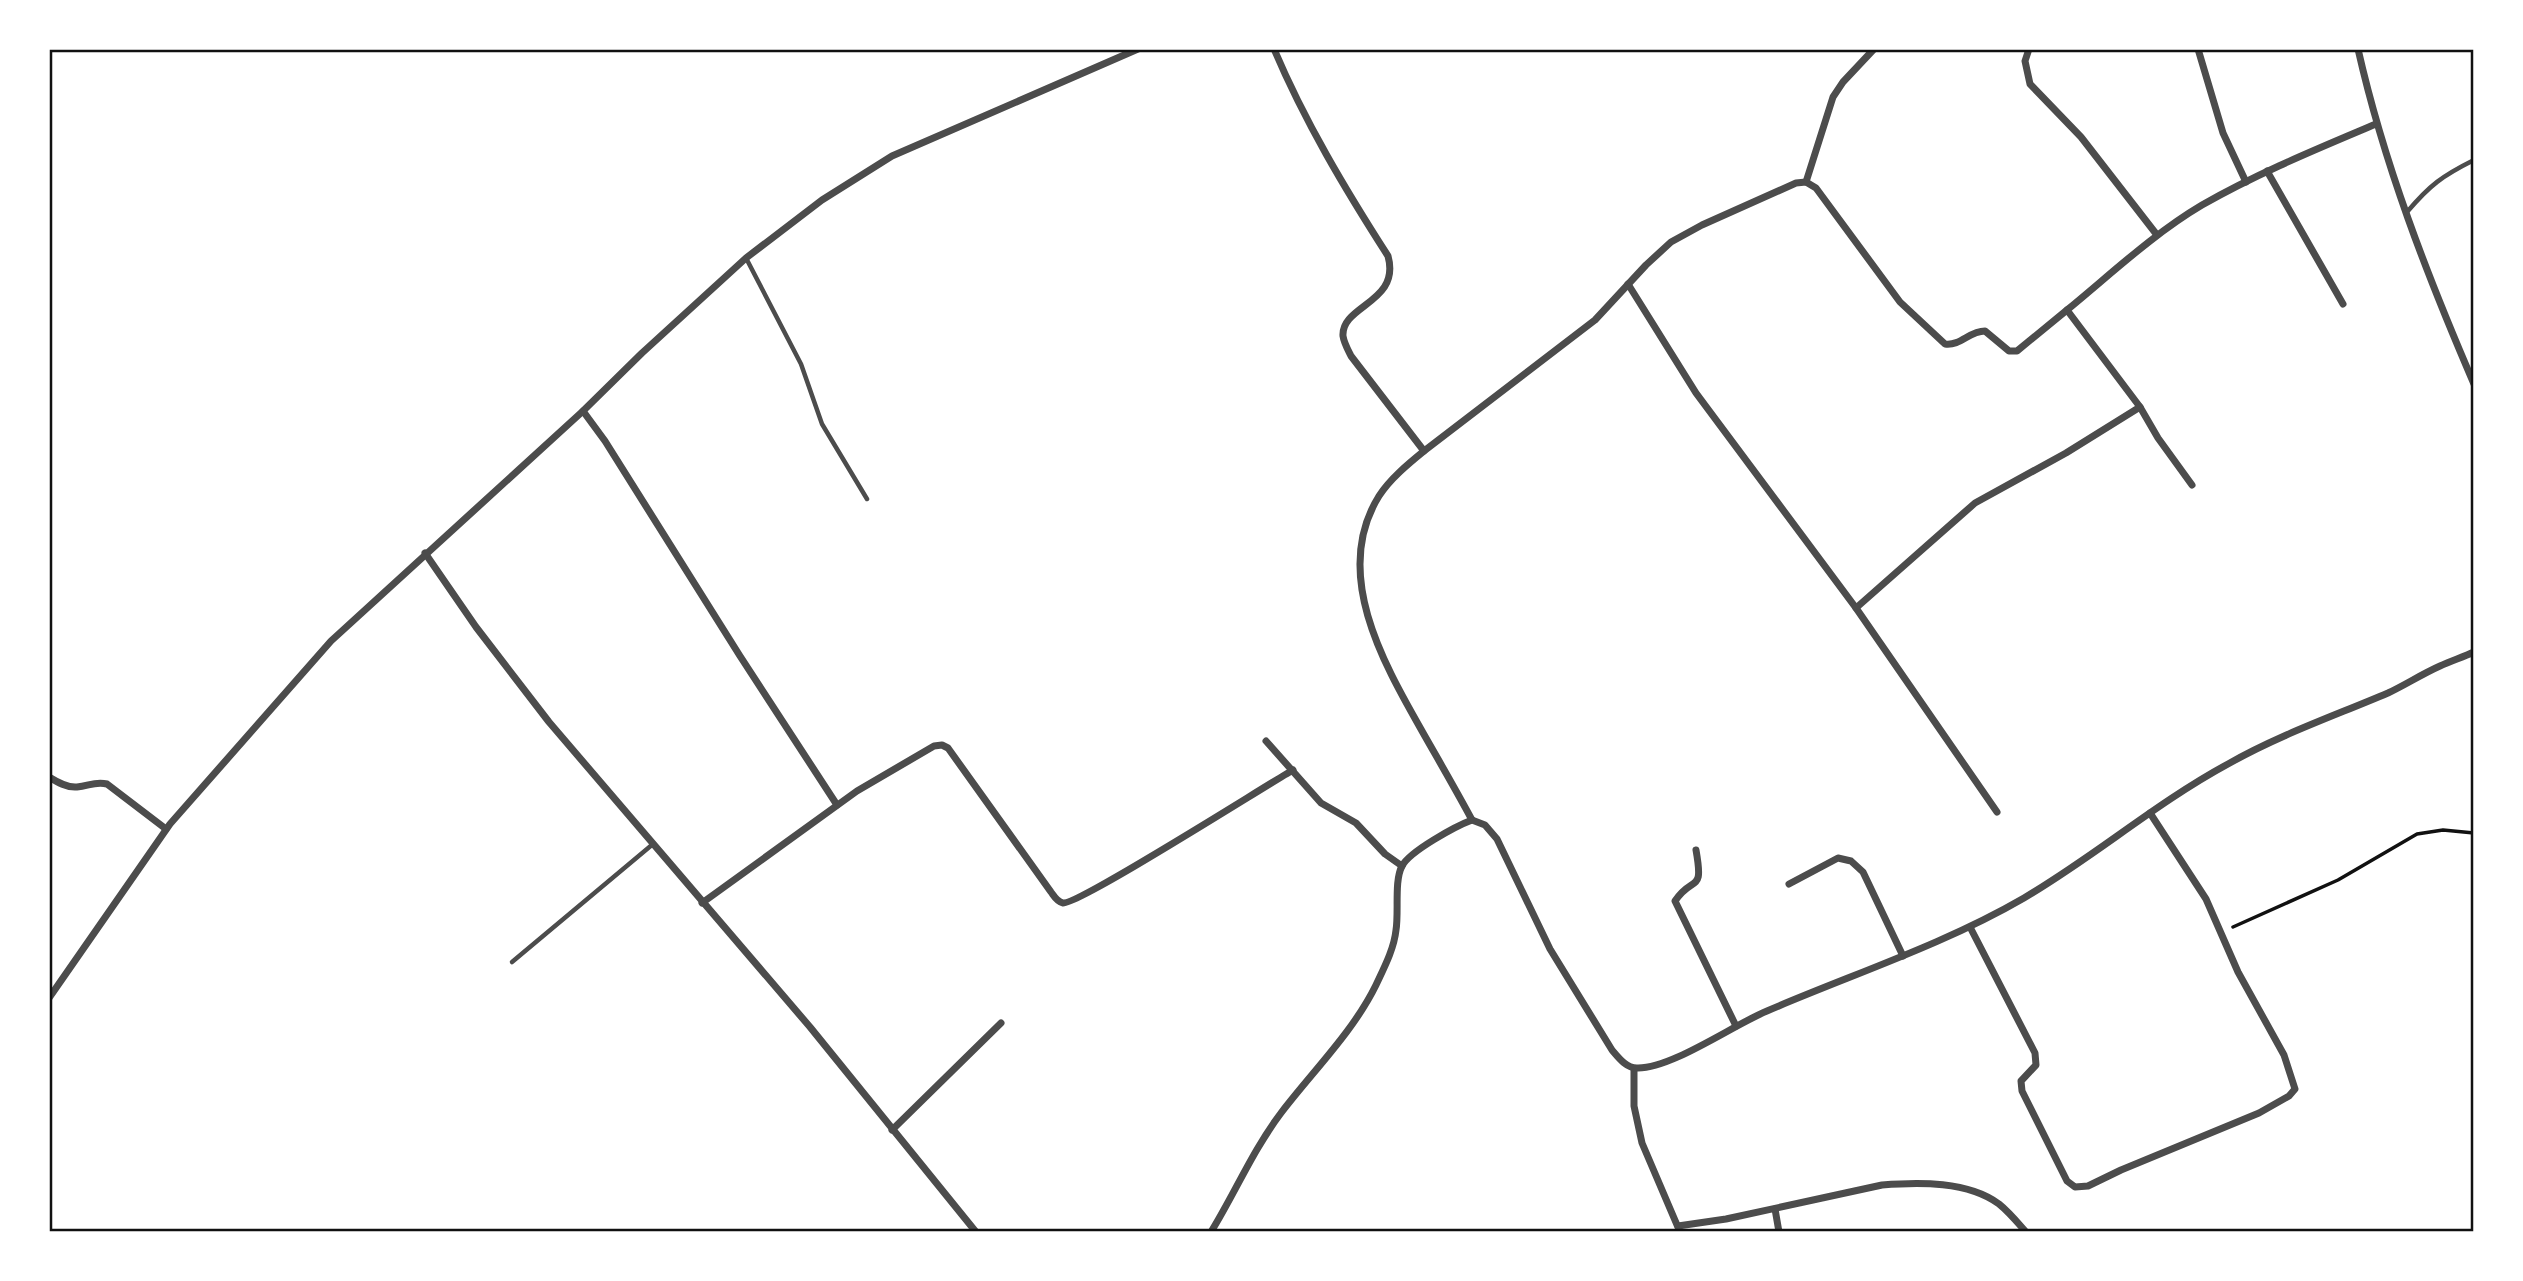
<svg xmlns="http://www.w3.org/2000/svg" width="2523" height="1281" font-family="Merriweather,serif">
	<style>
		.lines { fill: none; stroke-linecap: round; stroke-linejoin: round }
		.path { stroke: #111; stroke-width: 3.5 }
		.service { stroke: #4c4c4c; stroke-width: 4.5 }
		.minor { stroke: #4c4c4c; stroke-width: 7 }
		.neatline { fill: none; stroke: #111; stroke-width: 2.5 }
	</style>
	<rect width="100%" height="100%" fill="#fff"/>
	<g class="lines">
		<path class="path" d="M 2233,927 L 2338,880 L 2417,834 L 2443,830 L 2474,833"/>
		<g class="service">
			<path d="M 2407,212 C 2430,185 2442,176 2474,160"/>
			<path d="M 746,258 L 801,364 L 822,424 L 867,499"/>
			<path d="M 512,962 L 653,844"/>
		</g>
		<g class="minor">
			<path d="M 1274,49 C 1305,122 1345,189 1388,256 C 1401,303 1341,305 1343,336 C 1344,343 1348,350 1351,356 L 1424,451"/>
			<path d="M 2029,49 L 2025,61 L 2030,84 L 2081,137 L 2157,235"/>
			<path d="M 2198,49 L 2223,133 L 2246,182"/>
			<path d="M 2358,49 C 2384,164 2427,275 2474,384"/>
			<path d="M 2267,171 L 2343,304"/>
			<path d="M 1806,182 L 1833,97 L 1843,82 L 1874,49"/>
			<path d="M 1628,284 L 1696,393 L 1856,608 L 1997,812"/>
			<path d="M 583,411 L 605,441 L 740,656 L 837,805"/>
			<path d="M 2192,485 L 2158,438 L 2140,407 L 2067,310 C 2111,274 2153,234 2202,205 C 2258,173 2317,149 2376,124"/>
			<path d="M 425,553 L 476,627 L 549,722 L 810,1027 L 976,1232"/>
			<path d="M 1856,608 L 1975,503 L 2066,453 L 2140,407"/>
			<path d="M 1266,741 L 1321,803 L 1356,823 L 1385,854 L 1402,866"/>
			<path d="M 49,777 C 57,782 67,788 77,787 C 89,786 95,781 107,784 L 166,829"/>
			<path d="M 1472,820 C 1456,790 1439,761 1422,731 C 1384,664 1331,573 1379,496 C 1390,479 1408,464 1424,451 L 1595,320 L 1646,265 L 1671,242 L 1702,225 L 1796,183 L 1806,182 L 1816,188 L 1900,302 L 1945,344 C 1961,346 1969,331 1985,331 L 2009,351 L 2017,351 L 2067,310"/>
			<path d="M 1696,850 C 1704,895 1693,874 1675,901 L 1736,1026"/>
			<path d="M 1789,884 L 1838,858 L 1851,861 L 1863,872 L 1903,956"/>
			<path d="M 702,903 L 857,791 L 934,746 L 942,745 L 948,748 L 1051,892 C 1054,896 1057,902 1063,903 C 1078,905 1265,786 1293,770"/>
			<path d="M 1970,927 L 2035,1053 L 2036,1065 L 2021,1081 L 2022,1091 L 2067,1181 L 2075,1187 L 2088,1186 L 2121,1170 L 2259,1113 L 2289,1096 L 2295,1089 L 2284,1055 L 2238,972 L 2206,899 L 2150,813"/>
			<path d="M 49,998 L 170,824 L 331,641 L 583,411 L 642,353 L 746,258 L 822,200 L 892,156 L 1138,49"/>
			<path d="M 1634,1069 L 1634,1106 L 1642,1143 L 1680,1232"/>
			<path d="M 892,1130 L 1001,1023"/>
			<path d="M 1775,1209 L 1779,1232"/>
			<path d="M 1678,1226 L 1726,1219 L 1882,1185 C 1919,1182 1968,1181 1999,1204 C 2009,1212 2018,1223 2026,1232"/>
			<path d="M 1211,1232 C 1235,1193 1253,1150 1281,1113 C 1313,1071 1353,1032 1376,985 C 1384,968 1394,949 1396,930 C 1399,912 1394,881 1402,866 C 1410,851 1456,826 1472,820 L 1485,825 L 1497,839 L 1550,949 L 1612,1050 C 1618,1057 1626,1068 1637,1068 C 1671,1069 1733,1025 1767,1011 C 1853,974 1943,945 2024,898 C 2094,857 2156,803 2228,764 C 2279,735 2334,716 2388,693 C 2405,685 2422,674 2440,666 C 2451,661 2463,657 2474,652"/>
		</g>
	</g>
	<rect width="2523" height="1281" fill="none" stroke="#ffffff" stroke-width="102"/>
	<rect x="51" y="51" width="2421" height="1179" class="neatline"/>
</svg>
